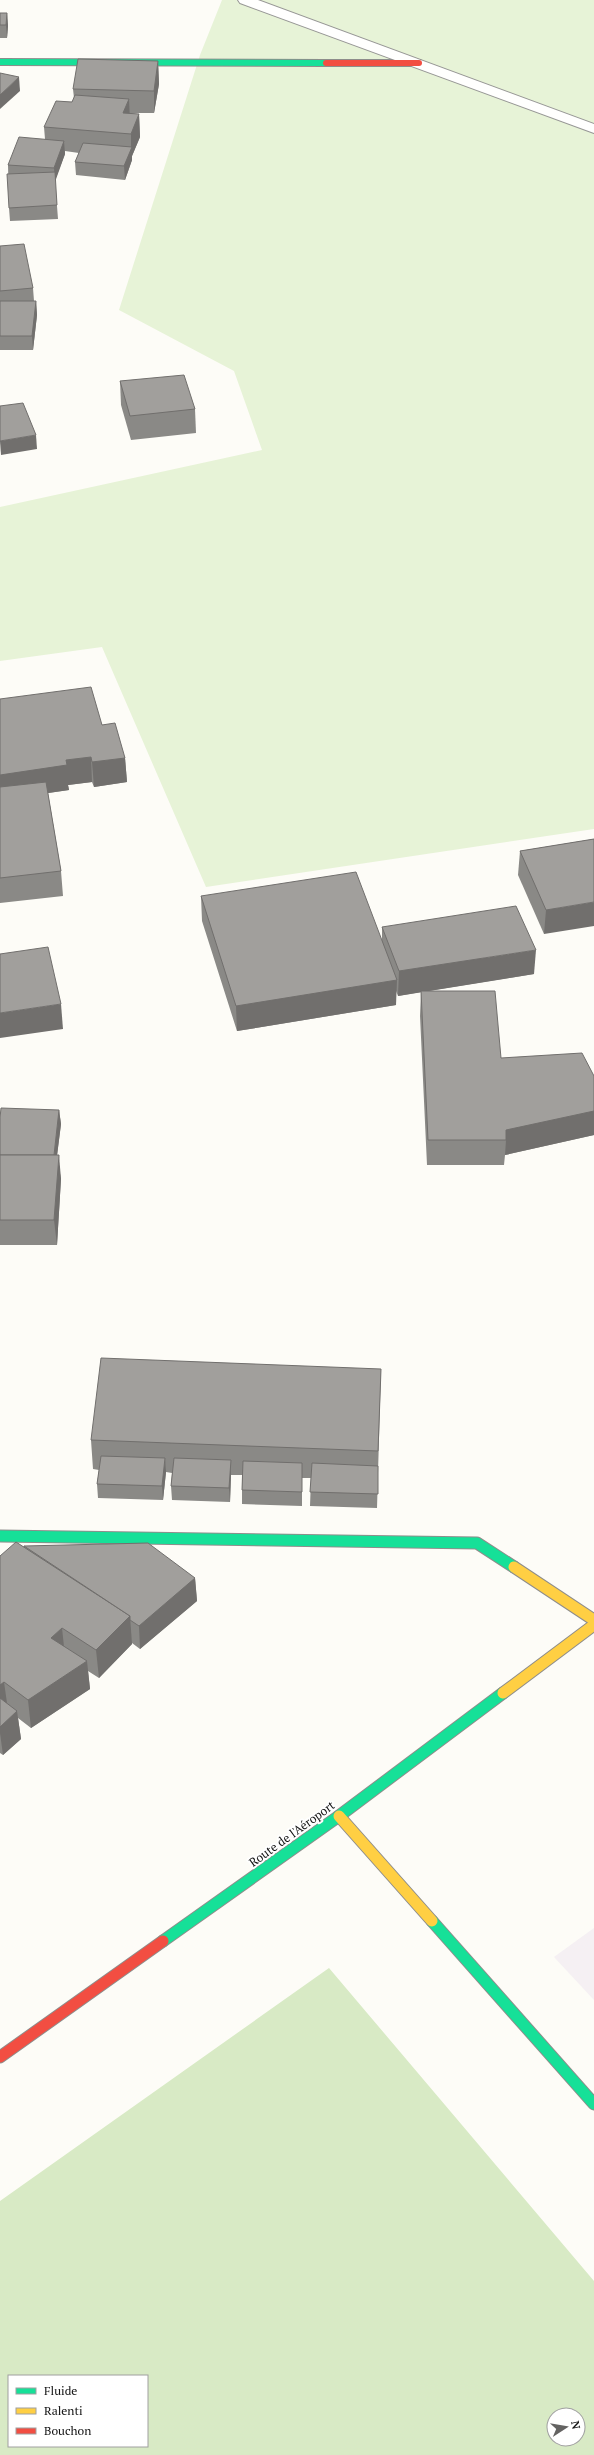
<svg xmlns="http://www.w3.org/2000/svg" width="594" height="2455" font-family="'PT Serif',serif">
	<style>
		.industrial { fill: #f5f0f3 }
		.green { fill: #e7f3d7 }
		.forest { fill: #d8eac5; fill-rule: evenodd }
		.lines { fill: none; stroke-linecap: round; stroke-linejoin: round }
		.street-casing { stroke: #979795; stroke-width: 2 }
		.fast-far1-casing { stroke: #8e8d8b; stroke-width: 8 }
		.fast-casing { stroke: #8e8d8b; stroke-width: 13 }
		.slow-casing { stroke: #8e8d8b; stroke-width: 13 }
		.jam-far1-casing { stroke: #8e8d8b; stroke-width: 8 }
		.jam-casing { stroke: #8e8d8b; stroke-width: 13 }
		.street { fill: #fffffe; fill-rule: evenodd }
		.fast-far1 { stroke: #16e098; stroke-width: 6 }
		.fast { stroke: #16e098; stroke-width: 11 }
		.slow { stroke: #ffcf43; stroke-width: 11 }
		.jam-far1 { stroke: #f24e42; stroke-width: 6 }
		.jam { stroke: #f24e42; stroke-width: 11 }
		.wall { fill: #8a8986 }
		.shaded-wall { fill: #716f6d }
		.building { fill: #a19f9c; stroke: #716f6d }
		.labels { text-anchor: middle; stroke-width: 4; stroke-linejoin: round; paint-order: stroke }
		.street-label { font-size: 12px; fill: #111; stroke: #fff }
	</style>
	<rect width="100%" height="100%" fill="#fdfcf7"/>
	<path class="industrial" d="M 594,1928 L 594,2000 L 554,1957 Z"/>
	<path class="green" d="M 222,0 L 594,0 L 594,829 L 206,887 L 102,647 L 0,661 L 0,507 L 262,450 L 234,371 L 119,310 L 200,55 Z"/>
	<path class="forest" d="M 329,1968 L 594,2281 L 594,2455 L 0,2455 L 0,2201 ZM 9,2376 L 147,2376 L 147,2446 L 9,2446 ZM 554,2415 L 578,2415 L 578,2439 L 554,2439 Z"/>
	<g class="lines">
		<g class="street-casing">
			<path id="street" d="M 238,0 L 258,0 L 594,124 L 594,133 L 240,3 Z"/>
		</g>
		<g class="fast-far1-casing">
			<path id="fast-far1" d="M 0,62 L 326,63"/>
		</g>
		<g class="fast-casing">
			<g id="fast">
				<path d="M 0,1536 L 477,1543 L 514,1567"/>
				<path d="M 432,1921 L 594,2104"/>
				<path d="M 163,1941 L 339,1816 L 503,1693"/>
			</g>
		</g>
		<g class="slow-casing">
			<g id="slow">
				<path d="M 514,1567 L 594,1620"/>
				<path d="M 503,1693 L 594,1625"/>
				<path d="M 339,1816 L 432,1921"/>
			</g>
		</g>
		<g class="jam-far1-casing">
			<path id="jam-far1" d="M 326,63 L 419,63"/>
		</g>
		<g class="jam-casing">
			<path id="jam" d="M 0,2057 L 163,1941"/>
		</g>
		<use href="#street" class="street"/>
		<use href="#fast-far1" class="fast-far1"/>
		<use href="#fast" class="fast"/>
		<use href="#slow" class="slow"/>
		<use href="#jam-far1" class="jam-far1"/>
		<use href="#jam" class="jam"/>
	</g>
	<g class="wall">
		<path d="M 0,13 L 7,13 L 8,26 L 7,38 L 0,38 Z"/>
		<path d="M 158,61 L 159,84 L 154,113 L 129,113 L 139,114 L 140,137 L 132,156 L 132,160 L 125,180 L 76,175 L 75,162 L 79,153 L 65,151 L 65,154 L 55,180 L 58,219 L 10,221 L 9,208 L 8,165 L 45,139 L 44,127 L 72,102 L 74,98 L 73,89 Z"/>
		<path d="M 0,246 L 33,288 L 34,301 L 36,301 L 37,315 L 33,350 L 0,350 Z"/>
		<path d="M 120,381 L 195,409 L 196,433 L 131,440 L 121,405 Z"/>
		<path d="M 0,699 L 102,725 L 125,758 L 127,782 L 94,787 L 92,782 L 68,785 L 69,790 L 48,793 L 61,871 L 63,896 L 0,903 Z"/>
		<path d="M 594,839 L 544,934 L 518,875 L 520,851 Z"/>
		<path d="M 201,896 L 382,940 L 382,927 L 534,974 L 428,991 L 501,1058 L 594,1076 L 594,1135 L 505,1155 L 504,1165 L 427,1165 L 420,1016 L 421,992 L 398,996 L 396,991 L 396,1005 L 237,1031 L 202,921 Z"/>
		<path d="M 59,1110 L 61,1124 L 57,1155 L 61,1179 L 57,1245 L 0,1245 L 0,1118 Z"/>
		<path d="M 381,1369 L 377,1508 L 310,1506 L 311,1478 L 302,1478 L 302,1506 L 242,1504 L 242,1475 L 231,1475 L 230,1502 L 172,1500 L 171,1486 L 172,1473 L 166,1472 L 163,1500 L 98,1498 L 97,1484 L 99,1470 L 93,1469 L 91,1440 Z"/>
		<path d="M 24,1546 L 195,1578 L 197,1601 L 140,1649 L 132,1643 L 132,1644 L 99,1678 L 88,1671 L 90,1689 L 31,1728 L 18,1718 L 21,1739 L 3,1755 L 0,1753 L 0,1556 Z"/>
	</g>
	<g class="shaded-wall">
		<path d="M 7,13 L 8,26 L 7,38 L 6,25 Z"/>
		<path d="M 158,61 L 159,84 L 154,113 L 154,91 Z"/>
		<path d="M 19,77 L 20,91 L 0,109 L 0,95 Z"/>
		<path d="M 129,99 L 130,122 L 123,113 Z"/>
		<path d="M 139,114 L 140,137 L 132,156 L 132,160 L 125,180 L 124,166 L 131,148 L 131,134 Z"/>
		<path d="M 64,141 L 65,154 L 55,182 L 54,168 Z"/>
		<path d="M 36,301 L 37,315 L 33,350 L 32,336 Z"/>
		<path d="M 36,435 L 37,449 L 1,455 L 0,441 Z"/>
		<path d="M 91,757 L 92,782 L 68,785 L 69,790 L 0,800 L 0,775 L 66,760 Z"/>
		<path d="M 125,758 L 127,782 L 94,787 L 92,762 Z"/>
		<path d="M 594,902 L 594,926 L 544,934 L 546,910 Z"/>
		<path d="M 536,950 L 534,974 L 398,996 L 399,971 Z"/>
		<path d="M 397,980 L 396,1005 L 237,1031 L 236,1006 Z"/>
		<path d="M 61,1004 L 63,1029 L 0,1038 L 0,1013 Z"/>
		<path d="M 59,1110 L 61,1124 L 55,1172 L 54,1157 Z"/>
		<path d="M 594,1111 L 594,1135 L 505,1155 L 506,1140 L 506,1130 Z"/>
		<path d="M 59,1155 L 61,1179 L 57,1245 L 54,1220 Z"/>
		<path d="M 165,1458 L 166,1472 L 163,1500 L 162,1486 Z"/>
		<path d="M 231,1460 L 231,1474 L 230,1502 L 229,1488 Z"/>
		<path d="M 195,1578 L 197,1601 L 140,1649 L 139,1626 Z"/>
		<path d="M 130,1616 L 132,1644 L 99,1678 L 96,1650 Z"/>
		<path d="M 62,1628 L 65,1656 L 51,1638 Z"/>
		<path d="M 87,1661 L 90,1689 L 31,1728 L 28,1700 Z"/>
		<path d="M 4,1682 L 8,1710 L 0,1717 L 0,1685 Z"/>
		<path d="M 17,1711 L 21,1739 L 3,1755 L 0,1733 L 0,1727 Z"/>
	</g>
	<g class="building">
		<path d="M 0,13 L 7,13 L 6,25 L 0,25 Z"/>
		<path d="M 78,59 L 158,61 L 154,91 L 73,89 Z"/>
		<path d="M 0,73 L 19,77 L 0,95 Z"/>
		<path d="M 75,95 L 129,99 L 123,113 L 139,114 L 131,134 L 44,127 L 56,101 L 72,102 Z"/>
		<path d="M 19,137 L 64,141 L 54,168 L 8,165 Z"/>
		<path d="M 83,143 L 132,147 L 124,166 L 75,162 Z"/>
		<path d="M 55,172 L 57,205 L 9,208 L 7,174 Z"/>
		<path d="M 24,244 L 33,288 L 0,291 L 0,246 Z"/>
		<path d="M 0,301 L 36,301 L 32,336 L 0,336 Z"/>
		<path d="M 184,375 L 195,409 L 130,416 L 120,381 Z"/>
		<path d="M 23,403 L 36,435 L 0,441 L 0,406 Z"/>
		<path d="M 91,687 L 102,725 L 115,723 L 125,758 L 92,762 L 91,757 L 66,760 L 67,765 L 0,775 L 0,699 Z"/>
		<path d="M 46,782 L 61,871 L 0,878 L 0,787 Z"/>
		<path d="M 594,839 L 594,902 L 546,910 L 520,851 Z"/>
		<path d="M 356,872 L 397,980 L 236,1006 L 201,896 Z"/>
		<path d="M 516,906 L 536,950 L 399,971 L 382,927 Z"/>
		<path d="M 48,947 L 61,1004 L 0,1013 L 0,954 Z"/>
		<path d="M 421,991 L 495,991 L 501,1058 L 582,1053 L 594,1076 L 594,1111 L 506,1130 L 506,1140 L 428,1140 Z"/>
		<path d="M 1,1108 L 59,1110 L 54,1155 L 0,1155 L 0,1118 Z"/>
		<path d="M 0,1155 L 59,1155 L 54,1220 L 0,1220 Z"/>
		<path d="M 101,1358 L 381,1369 L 378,1451 L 91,1440 Z"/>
		<path d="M 101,1456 L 165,1458 L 162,1486 L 97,1484 Z"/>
		<path d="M 174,1458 L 231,1460 L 229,1488 L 171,1486 Z"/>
		<path d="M 243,1461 L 302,1463 L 302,1492 L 242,1490 Z"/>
		<path d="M 312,1463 L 378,1466 L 378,1494 L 310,1492 Z"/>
		<path d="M 16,1542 L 130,1616 L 96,1650 L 62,1628 L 51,1638 L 87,1661 L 28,1700 L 4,1682 L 0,1685 L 0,1556 Z"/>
		<path d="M 148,1543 L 195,1578 L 139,1626 L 130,1620 L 130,1616 L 24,1546 Z"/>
		<path d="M 0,1698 L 17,1711 L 0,1727 Z"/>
	</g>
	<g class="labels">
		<g class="street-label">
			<text transform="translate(292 1834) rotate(-36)" y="4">Route de l'Aéroport</text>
		</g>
	</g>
	<rect x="8" y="2375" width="140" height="72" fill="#ffffff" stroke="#a0a0a0"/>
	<rect x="16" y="2388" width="20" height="6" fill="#16e098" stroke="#a0a0a0"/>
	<text x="44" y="2395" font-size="12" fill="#111111">Fluide</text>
	<rect x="16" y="2408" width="20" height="6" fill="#ffcf43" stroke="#a0a0a0"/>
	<text x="44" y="2415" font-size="12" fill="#111111">Ralenti</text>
	<rect x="16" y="2428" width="20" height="6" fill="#f24e42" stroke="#a0a0a0"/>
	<text x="44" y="2435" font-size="12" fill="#111111">Bouchon</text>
	<g transform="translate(566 2427) rotate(78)"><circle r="19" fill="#ffffff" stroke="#a0a0a0"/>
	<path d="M0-3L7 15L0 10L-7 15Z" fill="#646362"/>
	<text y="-6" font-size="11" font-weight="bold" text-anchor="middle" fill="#111111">N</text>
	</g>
</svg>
